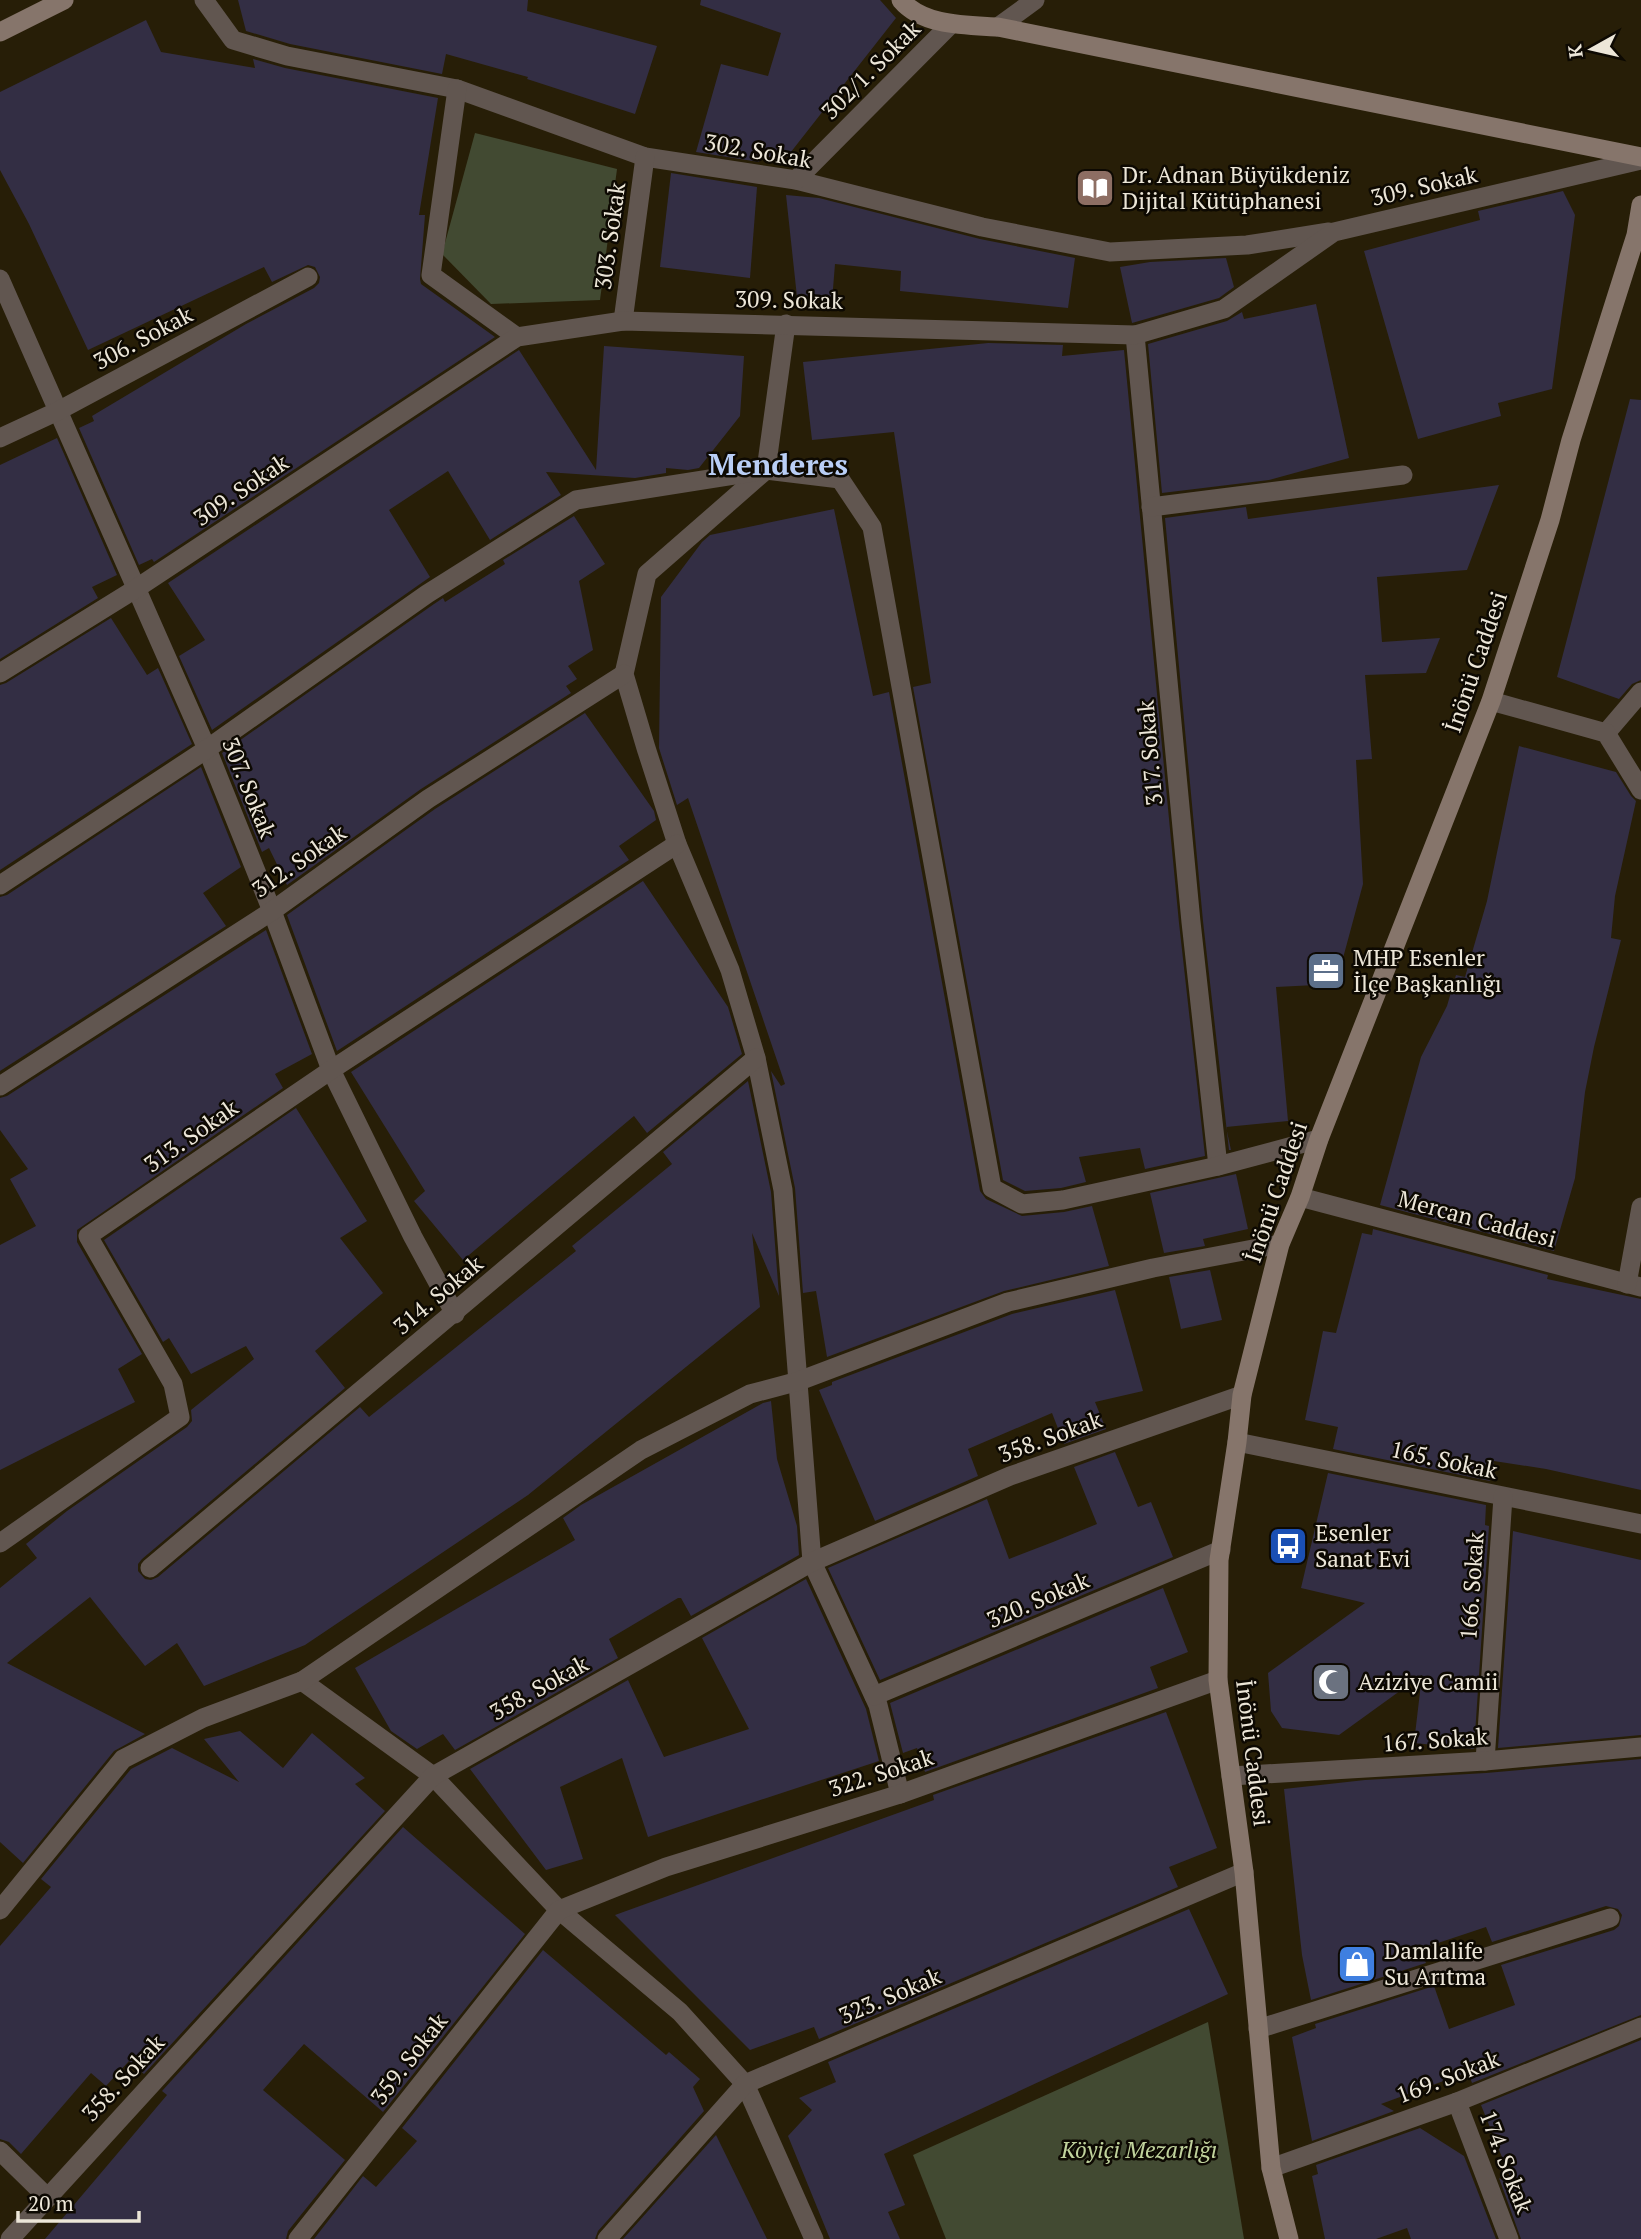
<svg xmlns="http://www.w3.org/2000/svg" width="1641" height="2239" font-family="'PT Serif',serif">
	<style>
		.green { fill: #424a32 }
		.building { fill: #332e44 }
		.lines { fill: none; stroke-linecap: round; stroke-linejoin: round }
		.pedestrian { stroke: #615650; stroke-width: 19 }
		.minor { stroke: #615650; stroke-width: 19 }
		.tertiary { stroke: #615650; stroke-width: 19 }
		.secondary { stroke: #86756b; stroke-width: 19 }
		.labels { text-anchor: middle; stroke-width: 5; stroke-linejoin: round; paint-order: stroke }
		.street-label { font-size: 23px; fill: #ece6d8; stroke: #0d0902 }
		.poi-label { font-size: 23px; fill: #ece6d8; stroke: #0d0902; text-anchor: start }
		.park-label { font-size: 23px; font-style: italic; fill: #c0d29c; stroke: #0d0902 }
		.district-label { font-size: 30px; font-weight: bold; fill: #b9cef6; stroke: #0d0902 }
	</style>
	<rect width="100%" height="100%" fill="#271e07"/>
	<g class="green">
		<path d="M 475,133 L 617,169 L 600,300 L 491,304 L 442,254 Z"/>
		<path d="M 1208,2022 L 1244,2239 L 946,2239 L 913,2155 Z"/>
	</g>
	<g class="building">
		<path d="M 238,0 L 528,0 L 527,11 L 657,46 L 635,114 L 527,79 L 528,77 L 446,54 L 442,74 L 290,44 L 246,31 Z"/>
		<path d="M 701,0 L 880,0 L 896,18 L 787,157 L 760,157 L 759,162 L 696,152 L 721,64 L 768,76 L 781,33 L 700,5 Z"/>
		<path d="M 146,20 L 161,52 L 255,68 L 253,59 L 285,68 L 438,98 L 419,215 L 425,215 L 420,279 L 421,284 L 495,337 L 154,562 L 152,559 L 139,565 L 79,428 L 94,421 L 92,416 L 246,324 L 314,288 L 319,283 L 320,277 L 315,267 L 308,265 L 272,282 L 264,267 L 88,350 L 29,224 L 0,170 L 0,92 Z"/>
		<path d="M 671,173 L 757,187 L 750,278 L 660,267 Z"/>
		<path d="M 1563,191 L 1575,215 L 1552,389 L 1498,403 L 1501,416 L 1418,439 L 1364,251 L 1480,220 L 1478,211 Z"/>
		<path d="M 786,195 L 819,198 L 980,239 L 1075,258 L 1068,308 L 900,291 L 901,271 L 835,264 L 832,301 L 797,297 Z"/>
		<path d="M 1226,258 L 1234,287 L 1219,298 L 1132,323 L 1120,267 L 1150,262 Z"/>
		<path d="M 1316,304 L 1349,458 L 1269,480 L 1162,493 L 1148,344 L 1227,321 L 1242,312 L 1244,319 Z"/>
		<path d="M 988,343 L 1063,345 L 1062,356 L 1124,350 L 1179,923 L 1205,1156 L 1145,1169 L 1140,1148 L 1079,1157 L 1086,1182 L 1061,1188 L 1025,1191 L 1003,1180 L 913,687 L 931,683 L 894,432 L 812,440 L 803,362 Z"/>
		<path d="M 604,346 L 744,356 L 740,416 L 699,468 L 688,470 L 666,468 L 666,473 L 635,478 L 546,472 L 561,495 L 490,540 L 448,471 L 389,510 L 430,577 L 212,730 L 179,656 L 205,640 L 168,583 L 519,350 L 596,470 Z"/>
		<path d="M 1630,399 L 1641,400 L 1641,680 L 1632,684 L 1619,699 L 1557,677 Z"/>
		<path d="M 57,438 L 117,575 L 92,587 L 98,598 L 0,659 L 0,465 Z"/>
		<path d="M 1499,485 L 1467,570 L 1377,577 L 1382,642 L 1440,638 L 1426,673 L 1365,675 L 1372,759 L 1356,760 L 1363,884 L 1336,984 L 1276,987 L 1288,1121 L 1226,1127 L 1231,1150 L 1229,1150 L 1203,921 L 1165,518 L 1246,507 L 1248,519 Z"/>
		<path d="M 834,509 L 873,696 L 889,692 L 980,1191 L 986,1199 L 1022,1216 L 1064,1212 L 1092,1206 L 1109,1266 L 1004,1291 L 827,1357 L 816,1291 L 803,1293 L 795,1188 L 771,1071 L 781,1086 L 785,1084 L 688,798 L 677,805 L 659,748 L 661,597 L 702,542 L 710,535 Z"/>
		<path d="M 574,516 L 605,564 L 579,581 L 593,650 L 568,666 L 577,679 L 566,686 L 571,693 L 421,789 L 287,885 L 269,848 L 262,852 L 222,753 L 434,604 L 443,598 L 445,602 L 505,564 L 503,560 Z"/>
		<path d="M 111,618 L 147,675 L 158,668 L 192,744 L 0,870 L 0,685 L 6,683 Z"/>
		<path d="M 585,713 L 654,811 L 656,820 L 619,846 L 629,860 L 337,1051 L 287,915 L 435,809 Z"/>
		<path d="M 1519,746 L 1616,772 L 1631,796 L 1636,801 L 1615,896 L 1611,938 L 1621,940 L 1594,1047 L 1585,1092 L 1575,1178 L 1554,1251 L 1380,1205 L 1421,1057 L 1447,1006 L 1456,975 L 1465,977 L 1487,901 Z"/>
		<path d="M 201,767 L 241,867 L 203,893 L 226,926 L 0,1071 L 0,897 L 7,895 Z"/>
		<path d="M 643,881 L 728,1007 L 742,1054 L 647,1133 L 634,1116 L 463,1260 L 414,1201 L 425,1191 L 351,1072 Z"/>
		<path d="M 266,930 L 312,1054 L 275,1074 L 283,1088 L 77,1230 L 77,1242 L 142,1354 L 118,1369 L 135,1402 L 0,1470 L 0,1245 L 36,1226 L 10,1179 L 28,1169 L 0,1130 L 0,1098 L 7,1096 Z"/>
		<path d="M 748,1081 L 771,1192 L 779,1296 L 752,1233 L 760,1307 L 528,1495 L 305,1645 L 204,1686 L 177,1643 L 145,1666 L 90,1597 L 7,1663 L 145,1734 L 114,1751 L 23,1863 L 0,1842 L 0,1588 L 37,1558 L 26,1544 L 67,1511 L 187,1427 L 192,1421 L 191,1410 L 254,1359 L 246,1346 L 191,1374 L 169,1338 L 163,1342 L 104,1240 L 296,1108 L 367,1221 L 340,1238 L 383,1293 L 315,1351 L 345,1388 L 142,1559 L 138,1564 L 138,1571 L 145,1579 L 151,1580 L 158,1577 L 360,1407 L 369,1417 L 576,1251 L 572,1246 L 672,1164 L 663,1152 Z"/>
		<path d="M 1236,1174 L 1248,1229 L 1203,1239 L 1205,1246 L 1164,1253 L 1150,1193 Z"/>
		<path d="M 1373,1229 L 1548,1275 L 1547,1279 L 1641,1299 L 1641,1490 L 1546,1469 L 1494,1461 L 1490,1481 L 1333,1449 L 1338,1427 L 1305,1420 L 1323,1331 L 1336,1333 L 1362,1233 L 1372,1235 Z"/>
		<path d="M 1210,1270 L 1222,1320 L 1181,1329 L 1169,1277 Z"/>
		<path d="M 1115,1290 L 1143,1391 L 1095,1402 L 1106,1429 L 1064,1444 L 1052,1413 L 968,1449 L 978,1476 L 875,1521 L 819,1390 L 832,1385 L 832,1382 L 1012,1314 Z"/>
		<path d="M 771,1401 L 777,1459 L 797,1526 L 799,1555 L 691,1616 L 681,1598 L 678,1598 L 609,1639 L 618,1658 L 455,1750 L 443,1734 L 417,1749 L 391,1731 L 355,1668 L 575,1540 L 563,1518 L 581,1505 L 763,1403 Z"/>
		<path d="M 1115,1452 L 1138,1507 L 1151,1502 L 1173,1557 L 880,1680 L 828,1568 L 987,1499 L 1009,1559 L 1053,1542 L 1097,1524 L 1074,1467 Z"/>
		<path d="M 1328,1473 L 1486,1505 L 1485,1525 L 1489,1526 L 1474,1749 L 1414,1743 L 1422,1675 L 1339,1735 L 1282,1728 L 1271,1711 L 1268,1673 L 1365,1603 L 1301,1588 Z"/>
		<path d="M 1513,1531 L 1641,1560 L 1641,1735 L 1498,1748 Z"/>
		<path d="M 806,1579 L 866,1709 L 879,1761 L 648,1837 L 622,1758 L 560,1787 L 583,1859 L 546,1870 L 470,1769 L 628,1680 L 664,1757 L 749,1729 L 702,1638 Z"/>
		<path d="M 1163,1588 L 1188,1652 L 1150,1667 L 1158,1688 L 925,1772 L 917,1748 L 903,1753 L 890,1703 Z"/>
		<path d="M 1166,1712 L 1217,1848 L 1169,1867 L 1178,1887 L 819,2039 L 814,2027 L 750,2050 L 615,1915 L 934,1800 L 933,1795 Z"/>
		<path d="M 240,1731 L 283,1768 L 312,1733 L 365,1778 L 355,1784 L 385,1811 L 144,2074 L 129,2061 L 106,2086 L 91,2073 L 21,2154 L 9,2142 L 0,2139 L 0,1946 L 51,1887 L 41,1879 L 131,1769 L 172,1748 L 239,1782 L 204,1739 Z"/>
		<path d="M 1641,1759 L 1641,2015 L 1472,2083 L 1468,2072 L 1381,2104 L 1394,2111 L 1312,2141 L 1292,2037 L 1316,2028 L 1315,2024 L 1434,1986 L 1449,2029 L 1515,2005 L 1501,1965 L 1614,1930 L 1619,1926 L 1622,1915 L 1618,1909 L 1606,1906 L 1492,1942 L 1486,1927 L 1420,1949 L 1426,1963 L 1311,2000 L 1302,1955 L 1284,1789 L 1365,1780 L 1486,1773 Z"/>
		<path d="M 403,1827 L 525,1934 L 383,2112 L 304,2044 L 263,2090 L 345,2160 L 288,2231 L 286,2239 L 45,2239 L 167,2095 L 162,2091 Z"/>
		<path d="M 1189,1909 L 1228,1994 L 884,2154 L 905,2205 L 888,2212 L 900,2239 L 830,2239 L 788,2136 L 812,2110 L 799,2098 L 836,2082 L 828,2062 Z"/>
		<path d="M 543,1950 L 666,2055 L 669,2052 L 700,2079 L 693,2087 L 704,2111 L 598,2231 L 595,2239 L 314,2239 L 363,2176 L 376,2187 L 417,2141 L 402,2128 Z"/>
		<path d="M 1641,2040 L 1641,2239 L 1521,2239 L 1499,2178 L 1514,2187 L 1481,2105 Z"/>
		<path d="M 1420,2128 L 1464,2156 L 1496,2239 L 1411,2239 L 1407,2228 L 1376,2239 L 1325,2239 L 1312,2176 L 1318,2174 L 1316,2165 Z"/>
		<path d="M 716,2135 L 767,2239 L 623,2239 Z"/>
	</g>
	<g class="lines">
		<path class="pedestrian" d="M 998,27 L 1035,0"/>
		<g class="minor">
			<path d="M 204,0 L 233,40 L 287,56 L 457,89 L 645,157 L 796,180 L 982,227 L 1110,252 L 1247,245 L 1329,232"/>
			<path d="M 457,89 L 431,275 L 517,337"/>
			<path d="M 796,180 L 951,24"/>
			<path d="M 0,279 L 207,749 L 272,911 L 331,1070 L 413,1237 L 455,1314"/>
			<path d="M 623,321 L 645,157"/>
			<path d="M 786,324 L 766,470 L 647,574 L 624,674 L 646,748 L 677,844 L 730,970 L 756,1058 L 783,1190 L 812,1562 L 878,1705 L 900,1794"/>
			<path d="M 1135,335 L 1191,922 L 1218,1166"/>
			<path d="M 0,438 L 58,411 L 308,277"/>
			<path d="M 1151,507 L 1403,475"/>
			<path d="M 0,673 L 137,588 L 517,337 L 623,321 L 1135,335 L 1224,309 L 1334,232 L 1641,160"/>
			<path d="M 1606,733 L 1641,692"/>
			<path d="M 0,885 L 207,749 L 427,594 L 576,500 L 766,470 L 840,479 L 872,527 L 992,1188 L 1022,1204 L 1063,1200 L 1218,1166 L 1319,1139"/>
			<path d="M 0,1086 L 272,911 L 428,799 L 624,674"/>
			<path d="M 1300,1197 L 1641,1287"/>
			<path d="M 1627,1284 L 1641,1207"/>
			<path d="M 1237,1442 L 1641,1524"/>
			<path d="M 0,1543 L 180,1417 L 173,1384 L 88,1236 L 331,1070 L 677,844"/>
			<path d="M 150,1568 L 756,1058"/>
			<path d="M 302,1681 L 433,1776 L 559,1910 L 680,2012 L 745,2084 L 814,2239"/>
			<path d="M 874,1696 L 1221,1550"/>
			<path d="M 1485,1761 L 1503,1497"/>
			<path d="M 1231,1776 L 1485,1761 L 1641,1747"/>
			<path d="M 0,1910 L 123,1759 L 203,1718 L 302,1681 L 641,1450 L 750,1394 L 799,1381 L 1008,1302 L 1153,1268 L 1280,1244"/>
			<path d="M 1258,2029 L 1610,1918"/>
			<path d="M 1457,2102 L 1509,2239"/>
			<path d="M 0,2151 L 47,2197"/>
			<path d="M 1271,2168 L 1457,2102 L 1641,2027"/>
			<path d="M 10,2239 L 433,1776 L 812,1562 L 1010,1476 L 1242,1395"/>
			<path d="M 298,2239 L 559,1910 L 666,1867 L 900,1794 L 1218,1680"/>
			<path d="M 607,2239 L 745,2084 L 1244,1872"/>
		</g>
		<path class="tertiary" d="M 1491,701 L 1606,733 L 1641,790"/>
		<g class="secondary">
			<path d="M 901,0 C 923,26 965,25 998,27 L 1641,157"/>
			<path d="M 0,32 L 64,0"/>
			<path d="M 1289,2239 L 1271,2168 L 1244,1872 L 1218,1680 L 1219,1560 L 1237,1442 L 1242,1395 L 1280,1244 L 1300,1197 L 1319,1139 L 1491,701 L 1550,520 L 1571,440 L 1636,235 L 1641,205"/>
		</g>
	</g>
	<defs>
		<g id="library-square" transform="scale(2.0125)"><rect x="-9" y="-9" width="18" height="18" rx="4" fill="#8d6e63" stroke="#0d0902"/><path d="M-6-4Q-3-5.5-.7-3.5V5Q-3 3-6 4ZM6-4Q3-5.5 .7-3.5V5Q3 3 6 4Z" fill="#fff"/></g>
		<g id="office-square" transform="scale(2.0125)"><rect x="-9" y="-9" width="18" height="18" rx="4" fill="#5c6f8a" stroke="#0d0902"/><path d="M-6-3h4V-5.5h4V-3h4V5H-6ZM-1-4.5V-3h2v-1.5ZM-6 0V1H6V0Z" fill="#fff"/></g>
		<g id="bus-square" transform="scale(2.0125)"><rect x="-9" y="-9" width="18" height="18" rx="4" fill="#1a4fb4" stroke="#0d0902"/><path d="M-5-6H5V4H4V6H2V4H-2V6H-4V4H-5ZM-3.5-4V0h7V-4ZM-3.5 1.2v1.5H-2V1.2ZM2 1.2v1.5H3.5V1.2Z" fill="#fff"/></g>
		<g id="mosque-square" transform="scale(2.0125)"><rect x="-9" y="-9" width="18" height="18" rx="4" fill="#6b7280" stroke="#0d0902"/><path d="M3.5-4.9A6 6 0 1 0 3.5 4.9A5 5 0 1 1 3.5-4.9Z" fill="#fff"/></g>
		<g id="shop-square" transform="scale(2.0125)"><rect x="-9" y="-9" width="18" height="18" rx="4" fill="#3f7fe0" stroke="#0d0902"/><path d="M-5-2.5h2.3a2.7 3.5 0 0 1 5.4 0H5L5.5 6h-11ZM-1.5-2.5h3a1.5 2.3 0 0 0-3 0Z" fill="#fff"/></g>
	</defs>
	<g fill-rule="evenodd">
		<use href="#library-square" x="1095" y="188"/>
		<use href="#office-square" x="1326" y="971"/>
		<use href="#bus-square" x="1288" y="1546"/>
		<use href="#mosque-square" x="1331" y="1682"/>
		<use href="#shop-square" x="1357" y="1964"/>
	</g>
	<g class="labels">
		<g class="street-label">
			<text transform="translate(871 70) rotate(-45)" y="8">302/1. Sokak</text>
			<text transform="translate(758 151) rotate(10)" y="8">302. Sokak</text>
			<text transform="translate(1424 186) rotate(-13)" y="8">309. Sokak</text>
			<text transform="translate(610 236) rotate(-82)" y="8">303. Sokak</text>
			<text transform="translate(789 300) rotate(1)" y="8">309. Sokak</text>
			<text transform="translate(143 338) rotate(-28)" y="8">306. Sokak</text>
			<text transform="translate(241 490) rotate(-34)" y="8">309. Sokak</text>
			<text transform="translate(1476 662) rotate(-71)" y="8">İnönü Caddesi</text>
			<text transform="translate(1150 753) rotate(-95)" y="8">317. Sokak</text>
			<text transform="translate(249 788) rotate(68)" y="8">307. Sokak</text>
			<text transform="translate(299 861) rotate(-35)" y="8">312. Sokak</text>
			<text transform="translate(191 1136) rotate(-35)" y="8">313. Sokak</text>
			<text transform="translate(1276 1192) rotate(-71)" y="8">İnönü Caddesi</text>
			<text transform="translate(1477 1219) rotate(15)" y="8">Mercan Caddesi</text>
			<text transform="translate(438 1295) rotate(-40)" y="8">314. Sokak</text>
			<text transform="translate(1050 1437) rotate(-20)" y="8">358. Sokak</text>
			<text transform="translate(1444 1460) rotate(12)" y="8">165. Sokak</text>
			<text transform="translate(1472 1586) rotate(-86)" y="8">166. Sokak</text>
			<text transform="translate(1038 1600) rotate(-23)" y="8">320. Sokak</text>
			<text transform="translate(539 1688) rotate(-29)" y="8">358. Sokak</text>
			<text transform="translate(1435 1740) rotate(-4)" y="8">167. Sokak</text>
			<text transform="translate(1253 1753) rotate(83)" y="8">İnönü Caddesi</text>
			<text transform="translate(881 1773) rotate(-18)" y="8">322. Sokak</text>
			<text transform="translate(890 1996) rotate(-23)" y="8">323. Sokak</text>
			<text transform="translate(409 2059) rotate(-52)" y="8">359. Sokak</text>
			<text transform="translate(1448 2077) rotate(-21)" y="8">169. Sokak</text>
			<text transform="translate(123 2078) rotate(-47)" y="8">358. Sokak</text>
			<text transform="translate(1506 2162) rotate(69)" y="8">174. Sokak</text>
		</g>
		<g class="poi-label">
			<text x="1122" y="183">Dr. Adnan Büyükdeniz<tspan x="1122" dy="26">Dijital Kütüphanesi</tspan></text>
			<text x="1353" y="966">MHP Esenler<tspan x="1353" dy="26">İlçe Başkanlığı</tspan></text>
			<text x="1315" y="1541">Esenler<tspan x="1315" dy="26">Sanat Evi</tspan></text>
			<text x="1358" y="1690">Aziziye Camii</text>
			<text x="1384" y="1959">Damlalife<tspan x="1384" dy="26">Su Arıtma</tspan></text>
		</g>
		<g class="park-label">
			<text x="1139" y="2158">Köyiçi Mezarlığı</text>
		</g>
		<g class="district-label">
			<text x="778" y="475">Menderes</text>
		</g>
	</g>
	<g transform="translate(1592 49) rotate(262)" stroke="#0d0902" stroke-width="5" paint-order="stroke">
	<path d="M0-5L12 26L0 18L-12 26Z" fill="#ece6d8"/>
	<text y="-10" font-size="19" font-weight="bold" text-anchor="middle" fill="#ece6d8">K</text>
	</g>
	<path d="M18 2211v10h121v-10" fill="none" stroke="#ece6d8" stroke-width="3.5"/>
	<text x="28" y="2211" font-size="21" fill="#ece6d8" stroke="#0d0902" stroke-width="5" paint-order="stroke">20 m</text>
</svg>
